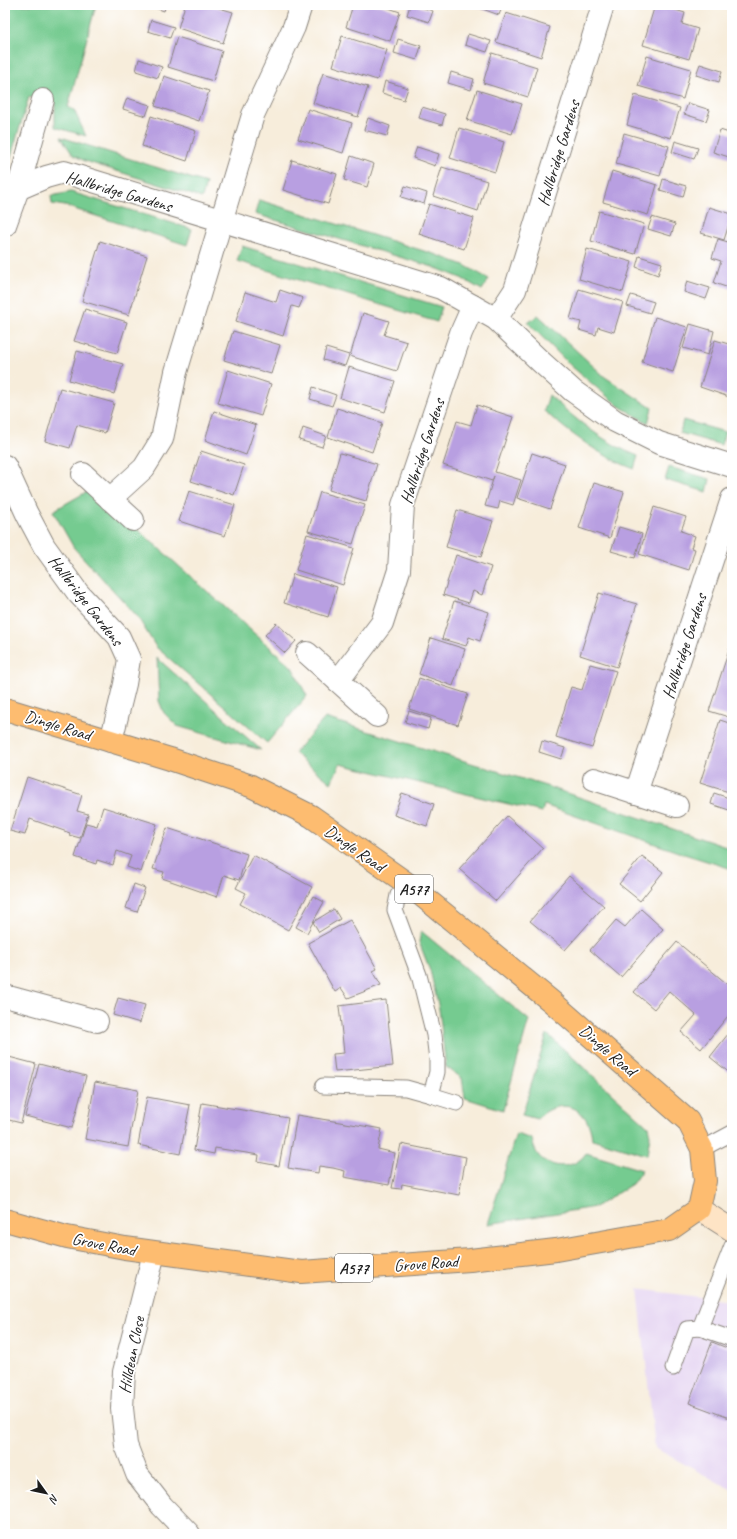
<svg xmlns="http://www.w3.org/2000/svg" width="737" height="1539" font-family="Caveat,sans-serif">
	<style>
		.built { fill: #e4d3f1 }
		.green { fill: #75cb90; stroke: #487456 }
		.building { fill: #b89fe1 }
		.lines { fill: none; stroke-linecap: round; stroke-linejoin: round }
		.lane-casing { stroke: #8a847c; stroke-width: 17 }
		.street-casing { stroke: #8a847c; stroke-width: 24 }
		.secondary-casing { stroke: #8a847c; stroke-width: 24 }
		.primary-casing { stroke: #8a847c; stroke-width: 24 }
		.lane { stroke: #fff; stroke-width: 15 }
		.street { stroke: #fff; stroke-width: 22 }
		.secondary { stroke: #fee4c5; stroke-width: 22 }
		.primary { stroke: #fdbc6f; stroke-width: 22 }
		.labels { text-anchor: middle; stroke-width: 3.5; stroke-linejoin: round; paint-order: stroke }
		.shield { fill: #fff; stroke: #606060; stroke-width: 1 }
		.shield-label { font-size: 16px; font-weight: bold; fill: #1c1c1c }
		.street-label { font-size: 17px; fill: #1c1c1c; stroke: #fff }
	</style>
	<rect width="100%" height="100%" fill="#fff"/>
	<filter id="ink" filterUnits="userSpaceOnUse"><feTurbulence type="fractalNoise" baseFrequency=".025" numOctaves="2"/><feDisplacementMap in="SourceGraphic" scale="8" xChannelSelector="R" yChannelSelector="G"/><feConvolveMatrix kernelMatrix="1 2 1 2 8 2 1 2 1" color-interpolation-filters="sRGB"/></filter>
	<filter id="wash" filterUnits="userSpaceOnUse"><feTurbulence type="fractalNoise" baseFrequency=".012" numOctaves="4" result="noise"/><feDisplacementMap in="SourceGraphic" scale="16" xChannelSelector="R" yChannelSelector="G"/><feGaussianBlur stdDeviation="0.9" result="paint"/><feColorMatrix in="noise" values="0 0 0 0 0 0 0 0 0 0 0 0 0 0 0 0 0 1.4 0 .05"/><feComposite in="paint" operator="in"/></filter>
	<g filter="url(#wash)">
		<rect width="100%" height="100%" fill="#f7eddb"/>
		<path class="built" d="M 638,1289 L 721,1300 L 732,1304 L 732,1490 L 655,1448 Z"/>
		<g class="green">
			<path d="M 5,5 L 96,5 L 68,107 L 74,110 L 86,136 L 55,127 L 55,104 L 29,97 L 5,176 Z"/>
			<path d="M 61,137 L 206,183 L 202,198 L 85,161 L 73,155 Z"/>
			<path d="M 71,192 L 192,229 L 187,245 L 65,206 L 52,204 L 51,196 Z"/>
			<path d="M 259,200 L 437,255 L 464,265 L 489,279 L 482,290 L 461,278 L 433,267 L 255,214 Z"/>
			<path d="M 242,246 L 442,307 L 437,322 L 237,261 Z"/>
			<path d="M 538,315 L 605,377 L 652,408 L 648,423 L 619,406 L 597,388 L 570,365 L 528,323 Z"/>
			<path d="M 549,395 C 575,419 604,443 638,456 L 634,469 C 600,456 571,434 544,411 Z"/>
			<path d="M 683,420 L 725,432 L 721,445 L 680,433 Z"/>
			<path d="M 669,467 L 710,479 L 707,492 L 665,480 Z"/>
			<path d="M 88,491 L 115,509 L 292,667 L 307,696 L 267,743 L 156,647 L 137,616 L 74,548 L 53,511 Z"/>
			<path d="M 157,658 L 261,750 L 177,726 L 164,713 L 159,701 Z"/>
			<path d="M 325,718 L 549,787 L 732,849 L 732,869 L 681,853 L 544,805 L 542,812 L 340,764 L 331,783 L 294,753 Z"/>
			<path d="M 421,931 L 529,1020 L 503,1110 L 465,1098 L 462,1078 L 446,1067 L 439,1009 L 430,970 L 419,942 Z"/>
			<path d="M 547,1034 L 648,1126 L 650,1135 L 647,1155 L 592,1139 C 589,1105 560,1096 537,1119 L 522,1115 Z"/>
			<path d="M 516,1134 L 532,1139 C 533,1145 535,1151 539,1156 C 552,1170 576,1169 586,1153 L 642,1170 L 632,1184 L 595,1207 L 488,1224 Z"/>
		</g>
		<g id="blocks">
			<g class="building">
				<path d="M 147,5 L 166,5 L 164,11 Z"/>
				<path d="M 185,5 L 209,5 L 233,12 L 223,43 L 178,28 Z"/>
				<path d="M 353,5 L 380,5 L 400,12 L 390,41 L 346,27 Z"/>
				<path d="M 410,5 L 415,5 L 433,11 L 429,22 L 407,15 Z"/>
				<path d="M 477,5 L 503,5 L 499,15 L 477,7 Z"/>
				<path d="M 655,5 L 659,5 L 685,13 L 682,24 L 698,29 L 689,59 L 643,45 Z"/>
				<path d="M 506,13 L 550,27 L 541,57 L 496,42 Z"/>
				<path d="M 151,20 L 174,27 L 170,38 L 148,31 Z"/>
				<path d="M 468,34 L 491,41 L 487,52 L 465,45 Z"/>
				<path d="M 342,36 L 387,50 L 377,80 L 333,66 Z"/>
				<path d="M 177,37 L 222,51 L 213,81 L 168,67 Z"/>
				<path d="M 398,39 L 421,46 L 417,60 L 394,53 Z"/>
				<path d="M 492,53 L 537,67 L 528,97 L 483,83 Z"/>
				<path d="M 647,56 L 691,69 L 683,99 L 638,86 Z"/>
				<path d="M 139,59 L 162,67 L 158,78 L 136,71 Z"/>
				<path d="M 700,64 L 722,71 L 719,82 L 696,75 Z"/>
				<path d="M 451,72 L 474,79 L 471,90 L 448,83 Z"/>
				<path d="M 323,73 L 368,87 L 358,117 L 313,103 Z"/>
				<path d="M 164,76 L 209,91 L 199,121 L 155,106 Z"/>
				<path d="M 385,81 L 408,88 L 404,100 L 382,93 Z"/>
				<path d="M 477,90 L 522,104 L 512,134 L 467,120 Z"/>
				<path d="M 635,95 L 680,108 L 671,138 L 627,125 Z"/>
				<path d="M 127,98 L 150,105 L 146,116 L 123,109 Z"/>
				<path d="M 688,103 L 710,110 L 706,121 L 684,114 Z"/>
				<path d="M 422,107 L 445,114 L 442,125 L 419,118 Z"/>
				<path d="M 308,109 L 352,123 L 343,153 L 298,139 Z"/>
				<path d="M 151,116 L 196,131 L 187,161 L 142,146 Z"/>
				<path d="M 368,118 L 390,126 L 387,136 L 364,130 Z"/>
				<path d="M 459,128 L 504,142 L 495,172 L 450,158 Z"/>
				<path d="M 720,130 L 732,134 L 732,158 L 713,152 Z"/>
				<path d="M 624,133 L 669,146 L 660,176 L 616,164 Z"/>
				<path d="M 675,141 L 698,148 L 694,159 L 672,152 Z"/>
				<path d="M 417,147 L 439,154 L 435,166 L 413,158 Z"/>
				<path d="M 351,156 L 374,164 L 367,187 L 344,180 Z"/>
				<path d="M 292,160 L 337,174 L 328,204 L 283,190 Z"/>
				<path d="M 442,167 L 487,181 L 478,211 L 433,196 Z"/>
				<path d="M 612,171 L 657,185 L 648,215 L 603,202 Z"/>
				<path d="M 663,179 L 686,186 L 683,197 L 660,190 Z"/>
				<path d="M 405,186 L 427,193 L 424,204 L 401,197 Z"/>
				<path d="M 429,204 L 474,218 L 464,249 L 419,234 Z"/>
				<path d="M 709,207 L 732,214 L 724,240 L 701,233 Z"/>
				<path d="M 599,211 L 644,224 L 635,254 L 591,241 Z"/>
				<path d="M 652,217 L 675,224 L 671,236 L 648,229 Z"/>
				<path d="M 730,235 L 732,236 L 732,289 L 714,283 L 721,261 L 712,258 L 718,239 L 728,242 Z"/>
				<path d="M 100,241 L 147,256 L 129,315 L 82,301 Z"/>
				<path d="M 587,249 L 632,262 L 623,292 L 579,279 Z"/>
				<path d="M 639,256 L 662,263 L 658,275 L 636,267 Z"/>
				<path d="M 687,281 L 710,288 L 706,299 L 684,292 Z"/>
				<path d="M 579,289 L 623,302 L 614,332 L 598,327 L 596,335 L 579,330 L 581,322 L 570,319 Z"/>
				<path d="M 280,290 L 303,298 L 299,308 L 292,306 L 283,336 L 236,321 L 245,292 L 276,302 Z"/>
				<path d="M 631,295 L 654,302 L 650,313 L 627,306 Z"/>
				<path d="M 85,309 L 127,322 L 117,353 L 74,341 Z"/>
				<path d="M 363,313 L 389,321 L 384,335 L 407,342 L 397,371 L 350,356 Z"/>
				<path d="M 655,317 L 687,327 L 673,372 L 642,362 Z"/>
				<path d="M 690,324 L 714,331 L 708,355 L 683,348 Z"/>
				<path d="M 233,331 L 280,345 L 271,374 L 224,360 Z"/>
				<path d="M 715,340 L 732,345 L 732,398 L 700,387 Z"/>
				<path d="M 326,348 L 349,355 L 345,366 L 323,360 Z"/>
				<path d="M 77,351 L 123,364 L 114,394 L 69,380 Z"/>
				<path d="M 349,367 L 395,381 L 385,412 L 340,398 Z"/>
				<path d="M 228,370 L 271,384 L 261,416 L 218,403 Z"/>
				<path d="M 313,387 L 336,395 L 332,406 L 310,399 Z"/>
				<path d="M 60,388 L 114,403 L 105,433 L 77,425 L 70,448 L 45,441 Z"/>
				<path d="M 477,405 L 513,417 L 495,472 L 521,480 L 513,505 L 500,501 L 498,509 L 485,506 L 494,476 L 492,481 L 443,465 L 457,421 L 471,425 Z"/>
				<path d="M 337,408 L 382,423 L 372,452 L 328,437 Z"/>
				<path d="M 214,411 L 256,425 L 246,455 L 205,440 Z"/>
				<path d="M 303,428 L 326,436 L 322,447 L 299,440 Z"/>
				<path d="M 201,451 L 244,465 L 234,495 L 191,481 Z"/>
				<path d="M 340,453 L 377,464 L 366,501 L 329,490 Z"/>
				<path d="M 532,453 L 565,464 L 550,509 L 517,498 Z"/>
				<path d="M 594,483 L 624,492 L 610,538 L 579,528 Z"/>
				<path d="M 189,491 L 235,505 L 225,536 L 179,521 Z"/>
				<path d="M 320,492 L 365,505 L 353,544 L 308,531 Z"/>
				<path d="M 654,507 L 686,517 L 681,531 L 695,536 L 691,548 L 695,549 L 689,570 L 639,554 Z"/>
				<path d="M 457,510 L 493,521 L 481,557 L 446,547 Z"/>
				<path d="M 619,527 L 642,534 L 635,558 L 611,551 Z"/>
				<path d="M 307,534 L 354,548 L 343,585 L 296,570 Z"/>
				<path d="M 456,555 L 491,567 L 482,595 L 473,591 L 469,603 L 443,595 Z"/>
				<path d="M 293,574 L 337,587 L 328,617 L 284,603 Z"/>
				<path d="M 599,593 L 637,604 L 617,667 L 580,655 Z"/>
				<path d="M 454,601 L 489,612 L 480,641 L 469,637 L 466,646 L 442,639 Z"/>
				<path d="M 276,623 L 296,641 L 285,653 L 265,635 Z"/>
				<path d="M 431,638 L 465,649 L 453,686 L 419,674 Z"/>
				<path d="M 730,647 L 732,648 L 732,718 L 709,711 Z"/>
				<path d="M 590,664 L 616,671 L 592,748 L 556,737 L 571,687 L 582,690 Z"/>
				<path d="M 419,678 L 468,694 L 458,725 L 409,709 Z"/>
				<path d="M 409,711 L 431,718 L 428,729 L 405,722 Z"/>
				<path d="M 720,720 L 732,724 L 732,793 L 700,783 Z"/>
				<path d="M 542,741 L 565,748 L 561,759 L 539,752 Z"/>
				<path d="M 27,777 L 82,795 L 77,811 L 88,814 L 80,838 L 69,835 L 70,833 L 30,819 L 25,835 L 10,831 Z"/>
				<path d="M 402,793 L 434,804 L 427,826 L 394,815 Z"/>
				<path d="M 714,793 L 732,799 L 732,811 L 711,804 Z"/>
				<path d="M 103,807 L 157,824 L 141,872 L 127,867 L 131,856 L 117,851 L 113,865 L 97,860 L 96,864 L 75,857 L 86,823 L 97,826 Z"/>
				<path d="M 507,816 L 543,848 L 496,901 L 459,869 Z"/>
				<path d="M 167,828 L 247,854 L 239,880 L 224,875 L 217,897 L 162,878 L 164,872 L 153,869 Z"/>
				<path d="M 253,855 L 312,887 L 288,930 L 240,904 L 246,893 L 236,888 Z"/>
				<path d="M 642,856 L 663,872 L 640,901 L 619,884 Z"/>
				<path d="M 569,876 L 604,906 L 565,950 L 530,921 Z"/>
				<path d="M 134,884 L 145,888 L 137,912 L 126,908 Z"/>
				<path d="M 313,896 L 324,902 L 307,933 L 296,927 Z"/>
				<path d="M 334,909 L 340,919 L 319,932 L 313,922 Z"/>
				<path d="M 641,909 L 663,929 L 621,977 L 590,950 L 616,920 L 625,927 Z"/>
				<path d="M 350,920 L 377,969 L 373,971 L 381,985 L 348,998 L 341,988 L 335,992 L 308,943 Z"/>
				<path d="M 677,942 L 732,988 L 732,1011 L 701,1049 L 681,1032 L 696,1015 L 669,991 L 654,1009 L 634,992 Z"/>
				<path d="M 118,998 L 145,1005 L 140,1023 L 113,1015 Z"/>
				<path d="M 386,1000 L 393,1066 L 335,1072 L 333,1054 L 344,1053 L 339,1006 Z"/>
				<path d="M 732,1029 L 732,1075 L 710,1057 Z"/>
				<path d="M 5,1056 L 36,1064 L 21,1123 L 5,1119 Z"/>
				<path d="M 39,1064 L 86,1076 L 72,1128 L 25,1116 Z"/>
				<path d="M 95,1082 L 138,1090 L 128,1147 L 85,1139 Z"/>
				<path d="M 147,1097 L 190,1105 L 180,1154 L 138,1145 Z"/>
				<path d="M 202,1103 L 288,1118 L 279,1166 L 258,1162 L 259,1155 L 215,1148 L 214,1154 L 194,1150 Z"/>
				<path d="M 297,1115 L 382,1129 L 378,1149 L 395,1153 L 389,1185 L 344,1177 L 345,1171 L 333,1168 L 319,1166 L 318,1173 L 288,1168 Z"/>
				<path d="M 401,1144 L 466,1157 L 459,1195 L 402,1184 L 401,1189 L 392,1188 Z"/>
				<path d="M 712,1342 L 732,1350 L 732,1419 L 689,1403 Z"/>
			</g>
		</g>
	</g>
	<g filter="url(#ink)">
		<use href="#blocks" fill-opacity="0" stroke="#8a847c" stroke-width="1"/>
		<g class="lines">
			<g class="lane-casing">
				<g id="lane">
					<path d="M 323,1086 L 406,1088 L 431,1095 L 437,1072 L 437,1060 L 434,1035 L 419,975 L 395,910 L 398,895 L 409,885"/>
					<path d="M 431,1095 L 457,1103"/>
					<path d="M 702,1149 L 732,1133"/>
					<path d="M 700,1328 L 732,1246"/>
					<path d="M 673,1368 L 687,1329 L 700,1328 L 732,1339"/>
				</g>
			</g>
			<g class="street-casing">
				<g id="street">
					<path d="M 18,189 L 46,177 L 64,172 L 441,288 L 496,319 L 540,361 L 573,391 L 615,421 L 659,443 L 732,466"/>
					<path d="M 5,225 L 18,189 L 43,100"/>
					<path d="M 496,319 L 515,290 L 603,5"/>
					<path d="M 5,466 L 27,514 L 44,546 L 78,593 L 119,637 L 129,659 L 125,684 L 111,741"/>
					<path d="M 83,474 L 133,520"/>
					<path d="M 110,499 L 144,468 L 162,439 L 176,372 L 253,115 L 294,27 L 301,5"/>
					<path d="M 307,653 L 377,716"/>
					<path d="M 338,681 L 382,623 L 399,570 L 403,505 L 461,333 L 473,306"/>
					<path d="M 594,779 L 677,806"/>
					<path d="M 636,793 L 732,499"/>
					<path d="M 5,996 L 97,1021"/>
					<path d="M 154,1253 L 124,1372 L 122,1408 L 126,1445 L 137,1474 L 162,1506 L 189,1534"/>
				</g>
			</g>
			<g class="secondary-casing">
				<path id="secondary" d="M 699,1209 L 732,1230"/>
			</g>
			<g class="primary-casing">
				<path id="primary" d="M 5,709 L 170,759 L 251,786 L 311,816 L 409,885 L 552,1002 L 688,1121 L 702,1149 L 705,1181 L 699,1209 L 669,1230 L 556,1250 L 470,1260 L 301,1272 L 125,1248 L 67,1237 L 5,1220"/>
			</g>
			<use href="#lane" class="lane"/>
			<use href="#street" class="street"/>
			<use href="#secondary" class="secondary"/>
			<use href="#primary" class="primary"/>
		</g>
	</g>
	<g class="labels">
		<g class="shield">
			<rect x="395" y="875" width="38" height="28" rx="3"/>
			<rect x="335" y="1254" width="38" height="28" rx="3"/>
		</g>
		<g class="shield-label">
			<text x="414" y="895">A577</text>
			<text x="354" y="1274">A577</text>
		</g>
		<g class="street-label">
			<text transform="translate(558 153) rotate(-73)" y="6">Hallbridge Gardens</text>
			<text transform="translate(119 191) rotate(16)" y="6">Hallbridge Gardens</text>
			<text transform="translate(422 451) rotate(-72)" y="6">Hallbridge Gardens</text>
			<text transform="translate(86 600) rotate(52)" y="6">Hallbridge Gardens</text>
			<text transform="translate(684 646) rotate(-72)" y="6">Hallbridge Gardens</text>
			<text transform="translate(58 725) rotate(17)" y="6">Dingle Road</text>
			<text transform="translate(355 848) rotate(35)" y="6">Dingle Road</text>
			<text transform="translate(608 1050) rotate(41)" y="6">Dingle Road</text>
			<text transform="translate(104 1244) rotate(11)" y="6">Grove Road</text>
			<text transform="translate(426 1263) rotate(-4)" y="6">Grove Road</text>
			<text transform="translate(131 1355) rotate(-79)" y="6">Hilldean Close</text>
		</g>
	</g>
	<rect width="737" height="1539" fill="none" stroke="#fff" stroke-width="20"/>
	<g transform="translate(46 1493) rotate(123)" stroke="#ffffff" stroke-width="3" paint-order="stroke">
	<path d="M0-3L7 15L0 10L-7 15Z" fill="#1c1c1c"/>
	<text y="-6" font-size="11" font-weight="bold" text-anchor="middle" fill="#1c1c1c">N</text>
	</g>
</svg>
